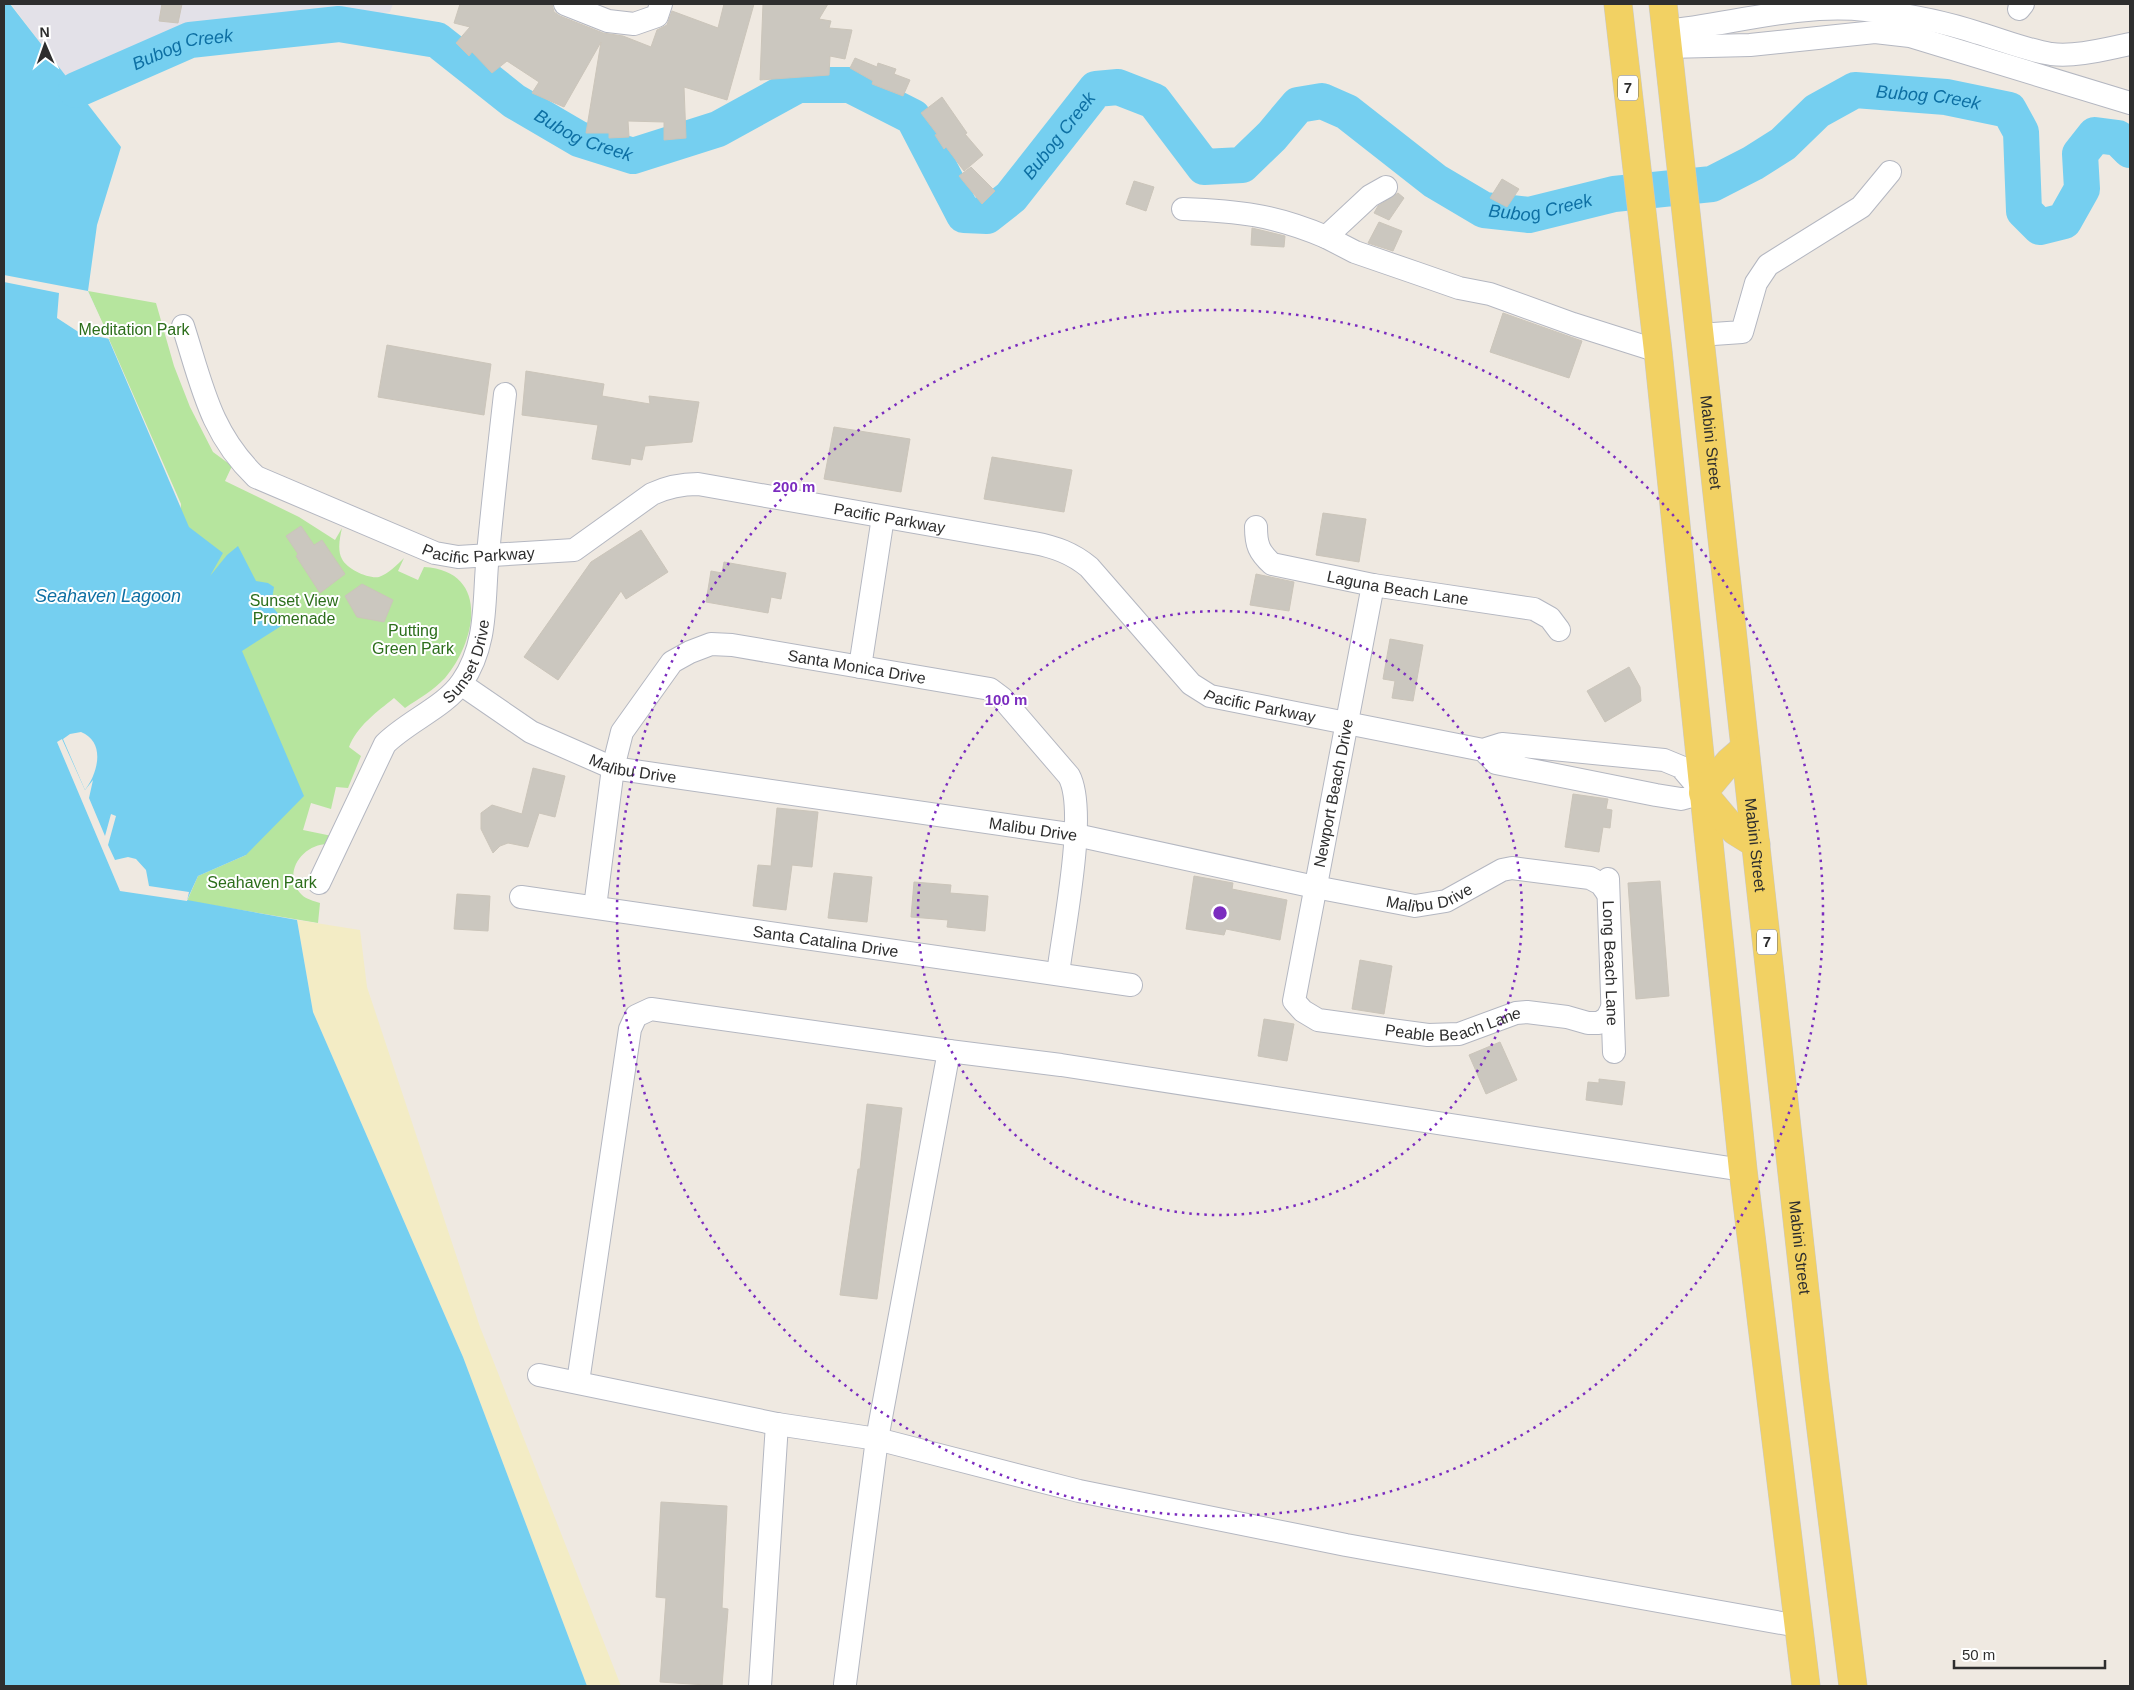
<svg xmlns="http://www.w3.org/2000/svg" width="2134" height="1690" font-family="Arial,sans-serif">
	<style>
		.industrial { fill: #e3e1e8 }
		.green { fill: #b6e59e }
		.sand { fill: #f3ecc5 }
		.water { fill: #75cff0; fill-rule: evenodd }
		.pier { fill: #efe9e1 }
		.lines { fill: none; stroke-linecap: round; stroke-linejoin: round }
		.river { stroke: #75cff0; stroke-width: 36 }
		.building { fill: #cbc7bf; stroke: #cbc5ba }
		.minor-casing { stroke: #b4b7c1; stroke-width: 24 }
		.major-casing { stroke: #c9c9c9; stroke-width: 29 }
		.minor { stroke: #fff; stroke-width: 22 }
		.major { stroke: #f2d163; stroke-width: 28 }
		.ring { fill: none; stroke: #7b2cbf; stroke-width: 2.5; stroke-dasharray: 2.5 5 }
		.labels { text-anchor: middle; stroke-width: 4; stroke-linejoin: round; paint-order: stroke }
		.shield { fill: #fff; stroke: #6d6d6d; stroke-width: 1 }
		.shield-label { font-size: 15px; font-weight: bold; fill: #2e2e2e }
		.park-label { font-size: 16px; fill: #2c6e1b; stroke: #fff }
		.street-label { font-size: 16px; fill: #2e2e2e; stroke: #fff }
		.water-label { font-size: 18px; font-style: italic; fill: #0d6fa3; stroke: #fff }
		.centre { fill: #7b2cbf; stroke: #fff; stroke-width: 2.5 }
		.ring-label { font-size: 15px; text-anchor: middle; font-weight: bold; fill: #7b2cbf; stroke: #fff; stroke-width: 4; stroke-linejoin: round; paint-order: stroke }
	</style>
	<rect width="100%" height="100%" fill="#efe9e1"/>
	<path class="industrial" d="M 11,4 L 393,4 L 390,12 L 190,40 L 76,90 Z"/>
	<path class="green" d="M 88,291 L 156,303 L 174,366 L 190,407 L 213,452 L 232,466 L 225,481 L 299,517 L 335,540 L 342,528 C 340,537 337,550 342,559 C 347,569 368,579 379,577 C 388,574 397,565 404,558 L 398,571 L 418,580 L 424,567 C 491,571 476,642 445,678 C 434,690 418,699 405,708 L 394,698 C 377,712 357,726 349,747 L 361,756 L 348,788 L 336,787 L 331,809 L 311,803 L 303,830 L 332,836 L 330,844 C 304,842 280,873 302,895 C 306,899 314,901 320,903 L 318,923 L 187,901 L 198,876 L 246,855 L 180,520 L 181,504 Z"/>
	<path class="sand" d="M 297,920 L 360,930 L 367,987 L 480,1327 L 621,1686 L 587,1686 L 463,1357 L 313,1012 Z"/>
	<path class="water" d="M 4,4 L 10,4 L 121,147 L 97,225 L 88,291 L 189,527 L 223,553 L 210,576 L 227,555 L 238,546 L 256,581 L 268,583 L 274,587 L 271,605 L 286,623 L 242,651 L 304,796 L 246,855 L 198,876 L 187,900 L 297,920 L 313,1012 L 463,1357 L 587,1686 L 4,1686 ZM 81,732 C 106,742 98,773 85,790 L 63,739 L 70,734 Z"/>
	<g class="pier">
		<path d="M 4,275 L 88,291 L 110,339 L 80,333 L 57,318 L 59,293 L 4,282 Z"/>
		<path d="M 62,739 L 85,790 L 93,780 L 89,798 L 105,836 L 111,814 L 116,816 L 108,845 L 115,860 L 128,857 L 136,859 L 146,870 L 149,886 L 189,892 L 187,901 L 120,891 L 57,742 Z"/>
	</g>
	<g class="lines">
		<path class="river" id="s1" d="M 76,90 L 190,40 L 339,24 L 437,40 L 514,101 L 579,139 L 633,156 L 718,129 L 798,85 L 850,85 L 913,117 L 964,215 L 987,216 L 1011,197 L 1096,89 L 1118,87 L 1154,101 L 1204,167 L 1242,165 L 1272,136 L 1298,105 L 1322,101 L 1347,112 L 1435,181 L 1484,210 L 1529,215 L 1614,194 L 1712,184 L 1753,163 L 1783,144 L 1817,111 L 1855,90 L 1946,97 L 2009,110 L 2021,132 L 2024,211 L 2040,227 L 2064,221 L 2082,189 L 2080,154 L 2095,135 L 2118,138 L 2130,150"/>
	</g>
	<g class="building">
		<path d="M 162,4 L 182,4 L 178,23 L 159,21 Z"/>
		<path d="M 460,4 L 552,4 L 554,12 L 560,16 L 603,33 L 623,36 L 651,47 L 657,30 L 667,25 L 672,11 L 718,28 L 724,4 L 754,4 L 727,100 L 684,87 L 686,138 L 664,140 L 664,122 L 628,121 L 629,137 L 609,138 L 609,133 L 586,133 L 601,42 L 564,107 L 532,93 L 539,82 L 507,61 L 492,73 L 472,52 L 469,56 L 456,43 L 470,27 L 454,23 Z"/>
		<path d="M 763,4 L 828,4 L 819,19 L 831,21 L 829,28 L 852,30 L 845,59 L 830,56 L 829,75 L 760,80 Z"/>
		<path d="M 855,58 L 877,67 L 878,63 L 896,69 L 894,74 L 910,80 L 903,96 L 872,84 L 873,81 L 850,68 Z"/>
		<path d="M 942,97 L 967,133 L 965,134 L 983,155 L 964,171 L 946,147 L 944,149 L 935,135 L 937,134 L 921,113 Z"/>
		<path d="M 971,167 L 995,191 L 982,204 L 959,176 Z"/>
		<path d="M 1502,179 L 1519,189 L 1507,207 L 1490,198 Z"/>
		<path d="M 1134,181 L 1154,187 L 1146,211 L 1126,204 Z"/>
		<path d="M 1398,193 L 1404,198 L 1389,220 L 1374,213 L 1378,206 Z"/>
		<path d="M 1379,222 L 1402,231 L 1393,251 L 1368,243 Z"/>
		<path d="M 1252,228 L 1285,236 L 1284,247 L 1251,245 Z"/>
		<path d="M 1503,313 L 1582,341 L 1569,378 L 1490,352 Z"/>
		<path d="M 387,345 L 491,364 L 484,415 L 378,397 Z"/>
		<path d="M 526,371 L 604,384 L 602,396 L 650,404 L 649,396 L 699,402 L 692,442 L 645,446 L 642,460 L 631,458 L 630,465 L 592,459 L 598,425 L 522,415 Z"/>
		<path d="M 834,427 L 910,439 L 901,492 L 824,479 Z"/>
		<path d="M 992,457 L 1072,470 L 1064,512 L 984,499 Z"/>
		<path d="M 1323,513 L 1366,519 L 1359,562 L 1316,555 Z"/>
		<path d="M 301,526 L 314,545 L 322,540 L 345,574 L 320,593 L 296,556 L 298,554 L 286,536 Z"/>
		<path d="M 641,530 L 668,572 L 626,599 L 621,591 L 558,680 L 524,657 L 591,562 Z"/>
		<path d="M 724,562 L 786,573 L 781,599 L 771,597 L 768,613 L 706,602 L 711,571 L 722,573 Z"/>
		<path d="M 1256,574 L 1294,582 L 1289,611 L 1250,605 Z"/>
		<path d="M 362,584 L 393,600 L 384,622 L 357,617 L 345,596 Z"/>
		<path d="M 1390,639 L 1423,645 L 1413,701 L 1392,698 L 1395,681 L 1383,679 Z"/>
		<path d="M 1629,667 L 1640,687 L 1641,701 L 1605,722 L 1587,691 Z"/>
		<path d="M 533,768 L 565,776 L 555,817 L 539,813 L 528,847 L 508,843 L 500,846 L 493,853 L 481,829 L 481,813 L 492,805 L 522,814 Z"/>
		<path d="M 1573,794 L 1608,799 L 1606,809 L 1612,810 L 1610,828 L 1603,827 L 1599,852 L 1565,847 Z"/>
		<path d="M 777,808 L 818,812 L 812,867 L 792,865 L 786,910 L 753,906 L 758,865 L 771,866 Z"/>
		<path d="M 834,873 L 872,877 L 867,922 L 828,918 Z"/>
		<path d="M 1194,876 L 1233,883 L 1232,889 L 1287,900 L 1280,940 L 1226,929 L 1224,935 L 1186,929 Z"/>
		<path d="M 1660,881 L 1669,996 L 1636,999 L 1628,883 Z"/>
		<path d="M 914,882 L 951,885 L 950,893 L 988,896 L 985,931 L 947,927 L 948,920 L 911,917 Z"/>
		<path d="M 457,894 L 490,896 L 488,931 L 454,929 Z"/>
		<path d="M 1360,960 L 1392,966 L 1384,1014 L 1352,1009 Z"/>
		<path d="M 1264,1019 L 1294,1024 L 1287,1061 L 1258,1056 Z"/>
		<path d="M 1500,1042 L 1517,1080 L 1486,1094 L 1469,1055 Z"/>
		<path d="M 1599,1079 L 1625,1082 L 1622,1105 L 1586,1100 L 1588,1082 L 1599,1083 Z"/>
		<path d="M 867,1104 L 902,1108 L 877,1299 L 840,1295 L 858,1169 L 860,1169 Z"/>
		<path d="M 661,1502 L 727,1506 L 722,1608 L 728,1609 L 722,1686 L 660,1682 L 666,1598 L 656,1597 Z"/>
	</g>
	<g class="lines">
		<g class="minor-casing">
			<g id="minor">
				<path d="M 565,4 L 608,21 L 634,24 L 657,16 L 661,4"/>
				<path d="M 2019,9 L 2023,4"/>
				<path d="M 1666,31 C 1733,24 1798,3 1866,10 C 1904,14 1942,21 1978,33 C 2002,40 2026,50 2051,54 C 2077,57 2105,49 2130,44"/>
				<path d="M 1668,47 L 1750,45 L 1875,32 L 1910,36 L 2130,103"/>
				<path d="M 1386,187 L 1370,196 L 1326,237 L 1355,252 L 1416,273 L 1459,288 L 1490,294 L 1573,324 L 1658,351"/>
				<path d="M 1183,209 C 1239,211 1274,215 1326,237"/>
				<path id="s2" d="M 183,326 C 202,385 210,433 256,477 L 435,553 L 458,557 L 574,550 L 652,494 C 667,487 680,484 698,484 L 1034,543 C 1055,547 1072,553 1089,567 L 1191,684 L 1210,696 L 1483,750 L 1502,744 L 1664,760 L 1681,767 L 1703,793 L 1681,799 L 1656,795 L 1496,763 L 1483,750"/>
				<path d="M 1699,335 L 1742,332 L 1756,283 L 1768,265 L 1861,207 L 1890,172"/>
				<path id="s3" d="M 1256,527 C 1256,545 1259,552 1272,564 L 1373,585 L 1534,609 L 1550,618 L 1559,630"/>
				<path id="s4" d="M 1373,585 L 1294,1001 L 1303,1011 L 1318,1020 L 1428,1035 L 1459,1034 L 1516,1013 L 1527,1012 L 1567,1017 L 1588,1023 L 1599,1023 L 1607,1018 L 1612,1008"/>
				<path d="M 860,667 L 883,517"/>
				<path id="s5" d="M 461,684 L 531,732 L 613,768 L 1076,835 L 1315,887 L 1415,906 L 1446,901 L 1502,870 L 1512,868 L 1590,878 L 1601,884 L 1608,894"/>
				<path id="s6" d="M 1608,879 L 1614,1052"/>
				<path id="s7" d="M 319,883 L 385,744 C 408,721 445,707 462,682 C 489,643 483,598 488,554 C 493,500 499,447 505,394"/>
				<path id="s8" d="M 521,897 L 1131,985"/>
				<path id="s9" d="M 595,907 L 613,768 L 622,732 L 672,662 L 690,652 L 711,644 L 732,645 L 990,689 L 1002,698 L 1069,776 C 1088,811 1063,931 1058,974"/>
				<path d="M 539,1375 L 777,1424 L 877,1439 L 1079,1491 L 1346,1545 L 1798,1626"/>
				<path d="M 578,1382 L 630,1029 L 636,1016 L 651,1009 L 949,1051"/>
				<path d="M 845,1684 L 877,1439 L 949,1051 L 1061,1065 L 1743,1170"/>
				<path d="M 760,1686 L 777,1424"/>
			</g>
		</g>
		<g class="major-casing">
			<g id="major">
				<path d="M 1618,4 L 1658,351 L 1743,1170 L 1806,1686"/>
				<path id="s10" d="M 1663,4 L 1815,1382 L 1853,1686"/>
				<path d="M 1745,748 L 1729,762 L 1703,793 L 1735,831 L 1756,844"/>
			</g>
		</g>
		<use href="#minor" class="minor"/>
		<use href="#major" class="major"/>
	</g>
	<g class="ring">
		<circle cx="1220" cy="913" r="302"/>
		<circle cx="1220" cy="913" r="603"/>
	</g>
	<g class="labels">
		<g class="shield">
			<rect x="1618" y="75.5" width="20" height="25" rx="4"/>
			<rect x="1757" y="929.5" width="20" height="25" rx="4"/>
		</g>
		<g class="shield-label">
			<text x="1628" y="93">7</text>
			<text x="1767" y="947">7</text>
		</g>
		<g class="park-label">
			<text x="134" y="335">Meditation Park</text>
			<text x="294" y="606">Sunset View<tspan x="294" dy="18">Promenade</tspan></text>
			<text x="413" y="636">Putting<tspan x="413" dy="18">Green Park</tspan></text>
			<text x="262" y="888">Seahaven Park</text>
		</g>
		<g class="street-label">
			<text dy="6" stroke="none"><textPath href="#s10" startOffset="441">Mabini Street</textPath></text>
			<text dy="6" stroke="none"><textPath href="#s2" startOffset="842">Pacific Parkway</textPath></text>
			<text dy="6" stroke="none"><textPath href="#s2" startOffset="408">Pacific Parkway</textPath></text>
			<text dy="6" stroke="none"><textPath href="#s3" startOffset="170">Laguna Beach Lane</textPath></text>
			<text dy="6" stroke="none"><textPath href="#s7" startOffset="274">Sunset Drive</textPath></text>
			<text dy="6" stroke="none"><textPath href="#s9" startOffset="454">Santa Monica Drive</textPath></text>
			<text dy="6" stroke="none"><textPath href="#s2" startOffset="1278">Pacific Parkway</textPath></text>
			<text dy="6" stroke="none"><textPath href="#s5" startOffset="194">Malibu Drive</textPath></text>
			<text transform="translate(1333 793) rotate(-79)" y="6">Newport Beach Drive</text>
			<text dy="6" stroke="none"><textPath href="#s5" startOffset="599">Malibu Drive</textPath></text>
			<text dy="6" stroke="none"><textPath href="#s10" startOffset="846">Mabini Street</textPath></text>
			<text dy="6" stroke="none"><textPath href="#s5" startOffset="1004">Malibu Drive</textPath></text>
			<text dy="6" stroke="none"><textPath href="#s8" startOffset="308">Santa Catalina Drive</textPath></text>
			<text dy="6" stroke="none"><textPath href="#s6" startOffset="84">Long Beach Lane</textPath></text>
			<text dy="6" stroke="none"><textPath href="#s4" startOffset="592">Peable Beach Lane</textPath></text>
			<text dy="6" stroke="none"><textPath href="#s10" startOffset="1251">Mabini Street</textPath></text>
		</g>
		<g class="water-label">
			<text dy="6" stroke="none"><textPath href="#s1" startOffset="115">Bubog Creek</textPath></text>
			<text dy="6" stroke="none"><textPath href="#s1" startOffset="2170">Bubog Creek</textPath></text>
			<text dy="6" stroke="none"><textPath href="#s1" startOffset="550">Bubog Creek</textPath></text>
			<text dy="6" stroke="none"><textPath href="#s1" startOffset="1149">Bubog Creek</textPath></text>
			<text dy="6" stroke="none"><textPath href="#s1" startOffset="1750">Bubog Creek</textPath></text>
			<text x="108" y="602">Seahaven Lagoon</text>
		</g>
	</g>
	<circle cx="1220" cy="913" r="8" class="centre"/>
	<g class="ring-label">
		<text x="794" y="492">200 m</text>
		<text x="1006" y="705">100 m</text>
	</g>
	<rect width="2134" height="1690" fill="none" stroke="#2e2e2e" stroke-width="10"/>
	<g transform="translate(45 45) rotate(358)" stroke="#ffffff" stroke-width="4" paint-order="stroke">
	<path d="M0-4L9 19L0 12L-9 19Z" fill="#2e2e2e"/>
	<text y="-8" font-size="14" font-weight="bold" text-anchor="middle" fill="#2e2e2e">N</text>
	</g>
	<path d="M1954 1660v8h151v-8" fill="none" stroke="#2e2e2e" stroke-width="2.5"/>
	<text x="1962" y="1660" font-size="15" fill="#2e2e2e" stroke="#ffffff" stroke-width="4" paint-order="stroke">50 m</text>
</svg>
